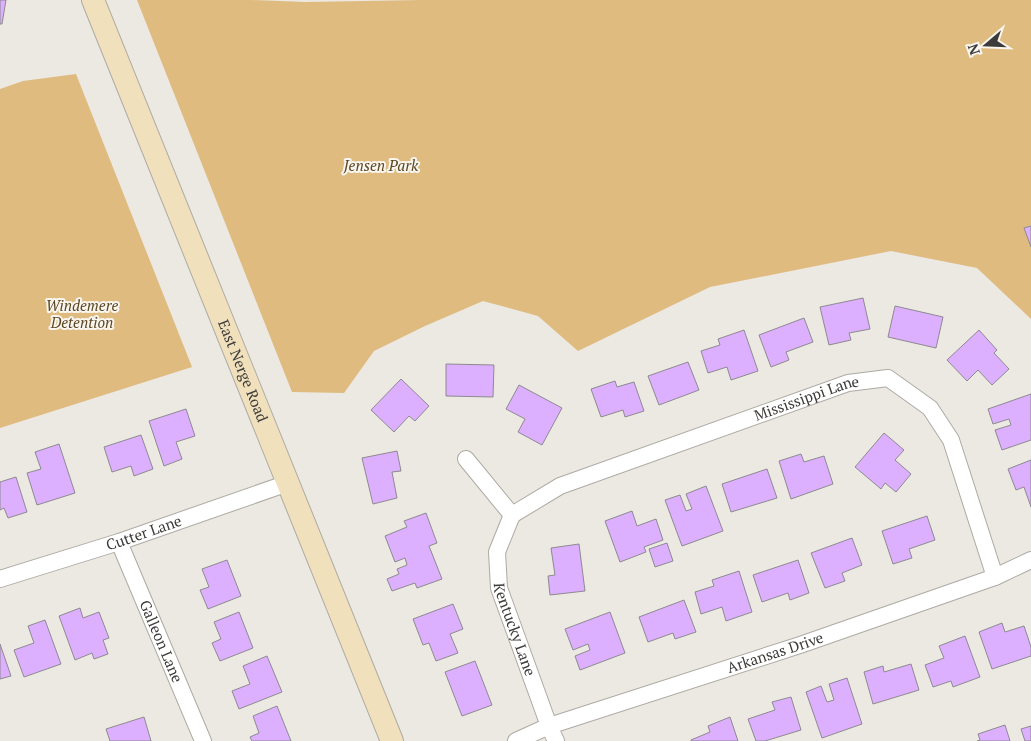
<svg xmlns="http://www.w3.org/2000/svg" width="1031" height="741" font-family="'PT Serif',serif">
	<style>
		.green { fill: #dfbb80 }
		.building { fill: #ddafff; stroke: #8d8a90 }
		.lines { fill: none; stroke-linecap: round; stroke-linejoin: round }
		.street-casing { stroke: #aeaaa4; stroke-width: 18 }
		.secondary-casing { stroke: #aeaaa4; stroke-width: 24 }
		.street { stroke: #fff; stroke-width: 16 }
		.secondary { stroke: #f1e0bc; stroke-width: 22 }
		.labels { text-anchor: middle; stroke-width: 4; stroke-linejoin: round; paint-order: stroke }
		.park-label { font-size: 15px; font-style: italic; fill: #5b4622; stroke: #f9f5ef }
		.street-label { font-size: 15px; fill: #3d3b39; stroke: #f9f5ef }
	</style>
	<rect width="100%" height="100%" fill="#ece8e2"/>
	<g class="green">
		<path d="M 137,0 L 251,0 L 305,2 L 421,0 L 1031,0 L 1031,319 L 977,268 L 891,251 L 710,287 L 578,351 L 538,316 L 483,301 L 425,326 L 374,351 L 344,393 L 292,392 Z"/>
		<path d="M 76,74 L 192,367 L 0,428 L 0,89 L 23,81 Z"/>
	</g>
	<g class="building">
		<path d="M 0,0 L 6,0 L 2,24 L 0,24 Z"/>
		<path d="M 1031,226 L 1031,247 L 1024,228 Z"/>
		<path d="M 863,298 L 870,329 L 849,333 L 851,340 L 829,345 L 820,307 Z"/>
		<path d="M 895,306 L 943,317 L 936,348 L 888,337 Z"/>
		<path d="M 804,318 L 813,342 L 786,352 L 789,360 L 771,367 L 759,335 Z"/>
		<path d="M 744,330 L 758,371 L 731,380 L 727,367 L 708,373 L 701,351 L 720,345 L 718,339 Z"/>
		<path d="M 979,330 L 997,350 L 994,353 L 1009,369 L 992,385 L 978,370 L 967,381 L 947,360 Z"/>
		<path d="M 688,362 L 699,390 L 659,405 L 648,376 Z"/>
		<path d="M 446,364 L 494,365 L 493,397 L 446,396 Z"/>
		<path d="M 401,379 L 429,406 L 415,421 L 409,416 L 394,432 L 371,410 Z"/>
		<path d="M 615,381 L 617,387 L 634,382 L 644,411 L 625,417 L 623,410 L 601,417 L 591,389 Z"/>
		<path d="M 519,385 L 562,408 L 542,445 L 518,432 L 525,419 L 506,409 Z"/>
		<path d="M 1031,394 L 1031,440 L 1002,450 L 995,430 L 1011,425 L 1009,419 L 993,424 L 988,409 Z"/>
		<path d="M 186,409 L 195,436 L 176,442 L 182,459 L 164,466 L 149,421 Z"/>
		<path d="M 884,433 L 904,450 L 895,460 L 911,474 L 896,492 L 885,483 L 881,489 L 855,467 Z"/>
		<path d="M 141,435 L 153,469 L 134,476 L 131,466 L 112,472 L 104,447 Z"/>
		<path d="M 59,444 L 75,493 L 37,505 L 27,473 L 41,469 L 35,452 Z"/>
		<path d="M 397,451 L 401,471 L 392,472 L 397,498 L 373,504 L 362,458 Z"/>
		<path d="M 801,454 L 804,462 L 824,456 L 833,484 L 791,499 L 779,461 Z"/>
		<path d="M 1031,460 L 1031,507 L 1024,487 L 1016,490 L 1008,469 Z"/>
		<path d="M 767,469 L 777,498 L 731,512 L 722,484 Z"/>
		<path d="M 16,477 L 27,512 L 8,518 L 4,508 L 0,510 L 0,482 Z"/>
		<path d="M 706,486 L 723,531 L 682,546 L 665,500 L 680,495 L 686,511 L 692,509 L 686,494 Z"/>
		<path d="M 632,511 L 637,526 L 656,519 L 663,540 L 644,547 L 646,552 L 620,562 L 605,521 Z"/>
		<path d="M 426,513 L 437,543 L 429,546 L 442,579 L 417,588 L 415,583 L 392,591 L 387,579 L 399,574 L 397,569 L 407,565 L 405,558 L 395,562 L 385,536 L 407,527 L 404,521 Z"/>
		<path d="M 927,516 L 935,540 L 909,549 L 912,558 L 893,564 L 882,531 Z"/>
		<path d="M 852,538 L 862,565 L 842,573 L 845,581 L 825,588 L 811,553 Z"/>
		<path d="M 667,543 L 673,561 L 655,567 L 649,549 Z"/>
		<path d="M 579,544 L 585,591 L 550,595 L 548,576 L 555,575 L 551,548 Z"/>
		<path d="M 227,560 L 241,596 L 208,609 L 200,590 L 209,587 L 202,569 Z"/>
		<path d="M 798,560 L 809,593 L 790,600 L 788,593 L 762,602 L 753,575 Z"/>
		<path d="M 739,571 L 752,612 L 726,621 L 722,607 L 701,614 L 695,592 L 714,586 L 712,580 Z"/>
		<path d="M 684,600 L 696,632 L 675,639 L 673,633 L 648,642 L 639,617 Z"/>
		<path d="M 453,604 L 463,629 L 450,634 L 458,653 L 436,661 L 429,643 L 423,645 L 413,619 Z"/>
		<path d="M 80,608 L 83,618 L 99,612 L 109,638 L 103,640 L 108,654 L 94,659 L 92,653 L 75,660 L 59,616 Z"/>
		<path d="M 239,612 L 253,648 L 220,661 L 212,643 L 221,639 L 214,622 Z"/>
		<path d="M 610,612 L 625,653 L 580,670 L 575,656 L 590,650 L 588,644 L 573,650 L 565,629 Z"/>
		<path d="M 45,620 L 61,664 L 24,677 L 14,650 L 34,643 L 28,626 Z"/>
		<path d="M 1002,623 L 1005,632 L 1024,626 L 1031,647 L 1031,656 L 992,669 L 979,632 Z"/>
		<path d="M 965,636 L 980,677 L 953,687 L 951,681 L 933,687 L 925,665 L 944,658 L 939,646 Z"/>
		<path d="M 0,644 L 11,676 L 0,679 Z"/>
		<path d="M 267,656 L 282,692 L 239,709 L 232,691 L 250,684 L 243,666 Z"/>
		<path d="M 475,661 L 492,705 L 462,716 L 445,672 Z"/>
		<path d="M 911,664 L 919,690 L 873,704 L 864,672 L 883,666 L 884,672 Z"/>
		<path d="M 847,678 L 862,724 L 822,738 L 806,692 L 821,686 L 827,702 L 834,700 L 829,684 Z"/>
		<path d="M 791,697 L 801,730 L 765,741 L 756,741 L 748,719 L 775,710 L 772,702 Z"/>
		<path d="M 277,706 L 291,741 L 252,741 L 250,737 L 259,733 L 253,716 Z"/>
		<path d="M 144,717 L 151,741 L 110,741 L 106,729 Z"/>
		<path d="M 730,717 L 738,741 L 691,741 L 691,740 L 710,732 L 708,726 Z"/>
		<path d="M 1005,725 L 1010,741 L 977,741 L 980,740 L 978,734 Z"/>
		<path d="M 1031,726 L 1031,741 L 1025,741 L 1021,729 Z"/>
	</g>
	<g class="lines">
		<g class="street-casing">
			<g id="street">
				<path d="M 466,459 L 512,515"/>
				<path id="s1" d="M 512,515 L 560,486 L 848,383 L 888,378 L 930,408 L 951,440 L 995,577"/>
				<path id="s2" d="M 512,515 L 497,552 L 499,588 L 549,726 L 556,741"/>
				<path id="s3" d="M 119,542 L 203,741"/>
				<path id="s4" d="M 0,579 L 119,542 L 288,483"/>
				<path id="s5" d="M 516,741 L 549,726 L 800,645 L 995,577 L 1031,560"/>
			</g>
		</g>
		<g class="secondary-casing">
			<g id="secondary">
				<path id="s6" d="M 93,0 L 392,741"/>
			</g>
		</g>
		<use href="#street" class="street"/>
		<use href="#secondary" class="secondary"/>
	</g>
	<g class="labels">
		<g class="park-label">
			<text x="381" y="171">Jensen Park</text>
			<text x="82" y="311">Windemere<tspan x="82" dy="17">Detention</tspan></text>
		</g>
		<g class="street-label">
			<text dy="5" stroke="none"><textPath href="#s6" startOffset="400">East Nerge Road</textPath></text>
			<text dy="5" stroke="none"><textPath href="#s1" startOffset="318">Mississippi Lane</textPath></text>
			<text dy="5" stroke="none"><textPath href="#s4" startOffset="151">Cutter Lane</textPath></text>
			<text dy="5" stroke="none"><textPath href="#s2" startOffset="120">Kentucky Lane</textPath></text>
			<text dy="5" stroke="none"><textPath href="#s3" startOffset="108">Galleon Lane</textPath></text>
			<text dy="5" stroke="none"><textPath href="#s5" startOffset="274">Arkansas Drive</textPath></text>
		</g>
	</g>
	<g transform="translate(986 45) rotate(251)" stroke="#f9f5ef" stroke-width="4" paint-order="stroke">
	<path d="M0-4L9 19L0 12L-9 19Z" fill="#3d3b39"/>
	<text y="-8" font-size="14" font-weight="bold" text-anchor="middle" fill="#3d3b39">N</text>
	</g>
</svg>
